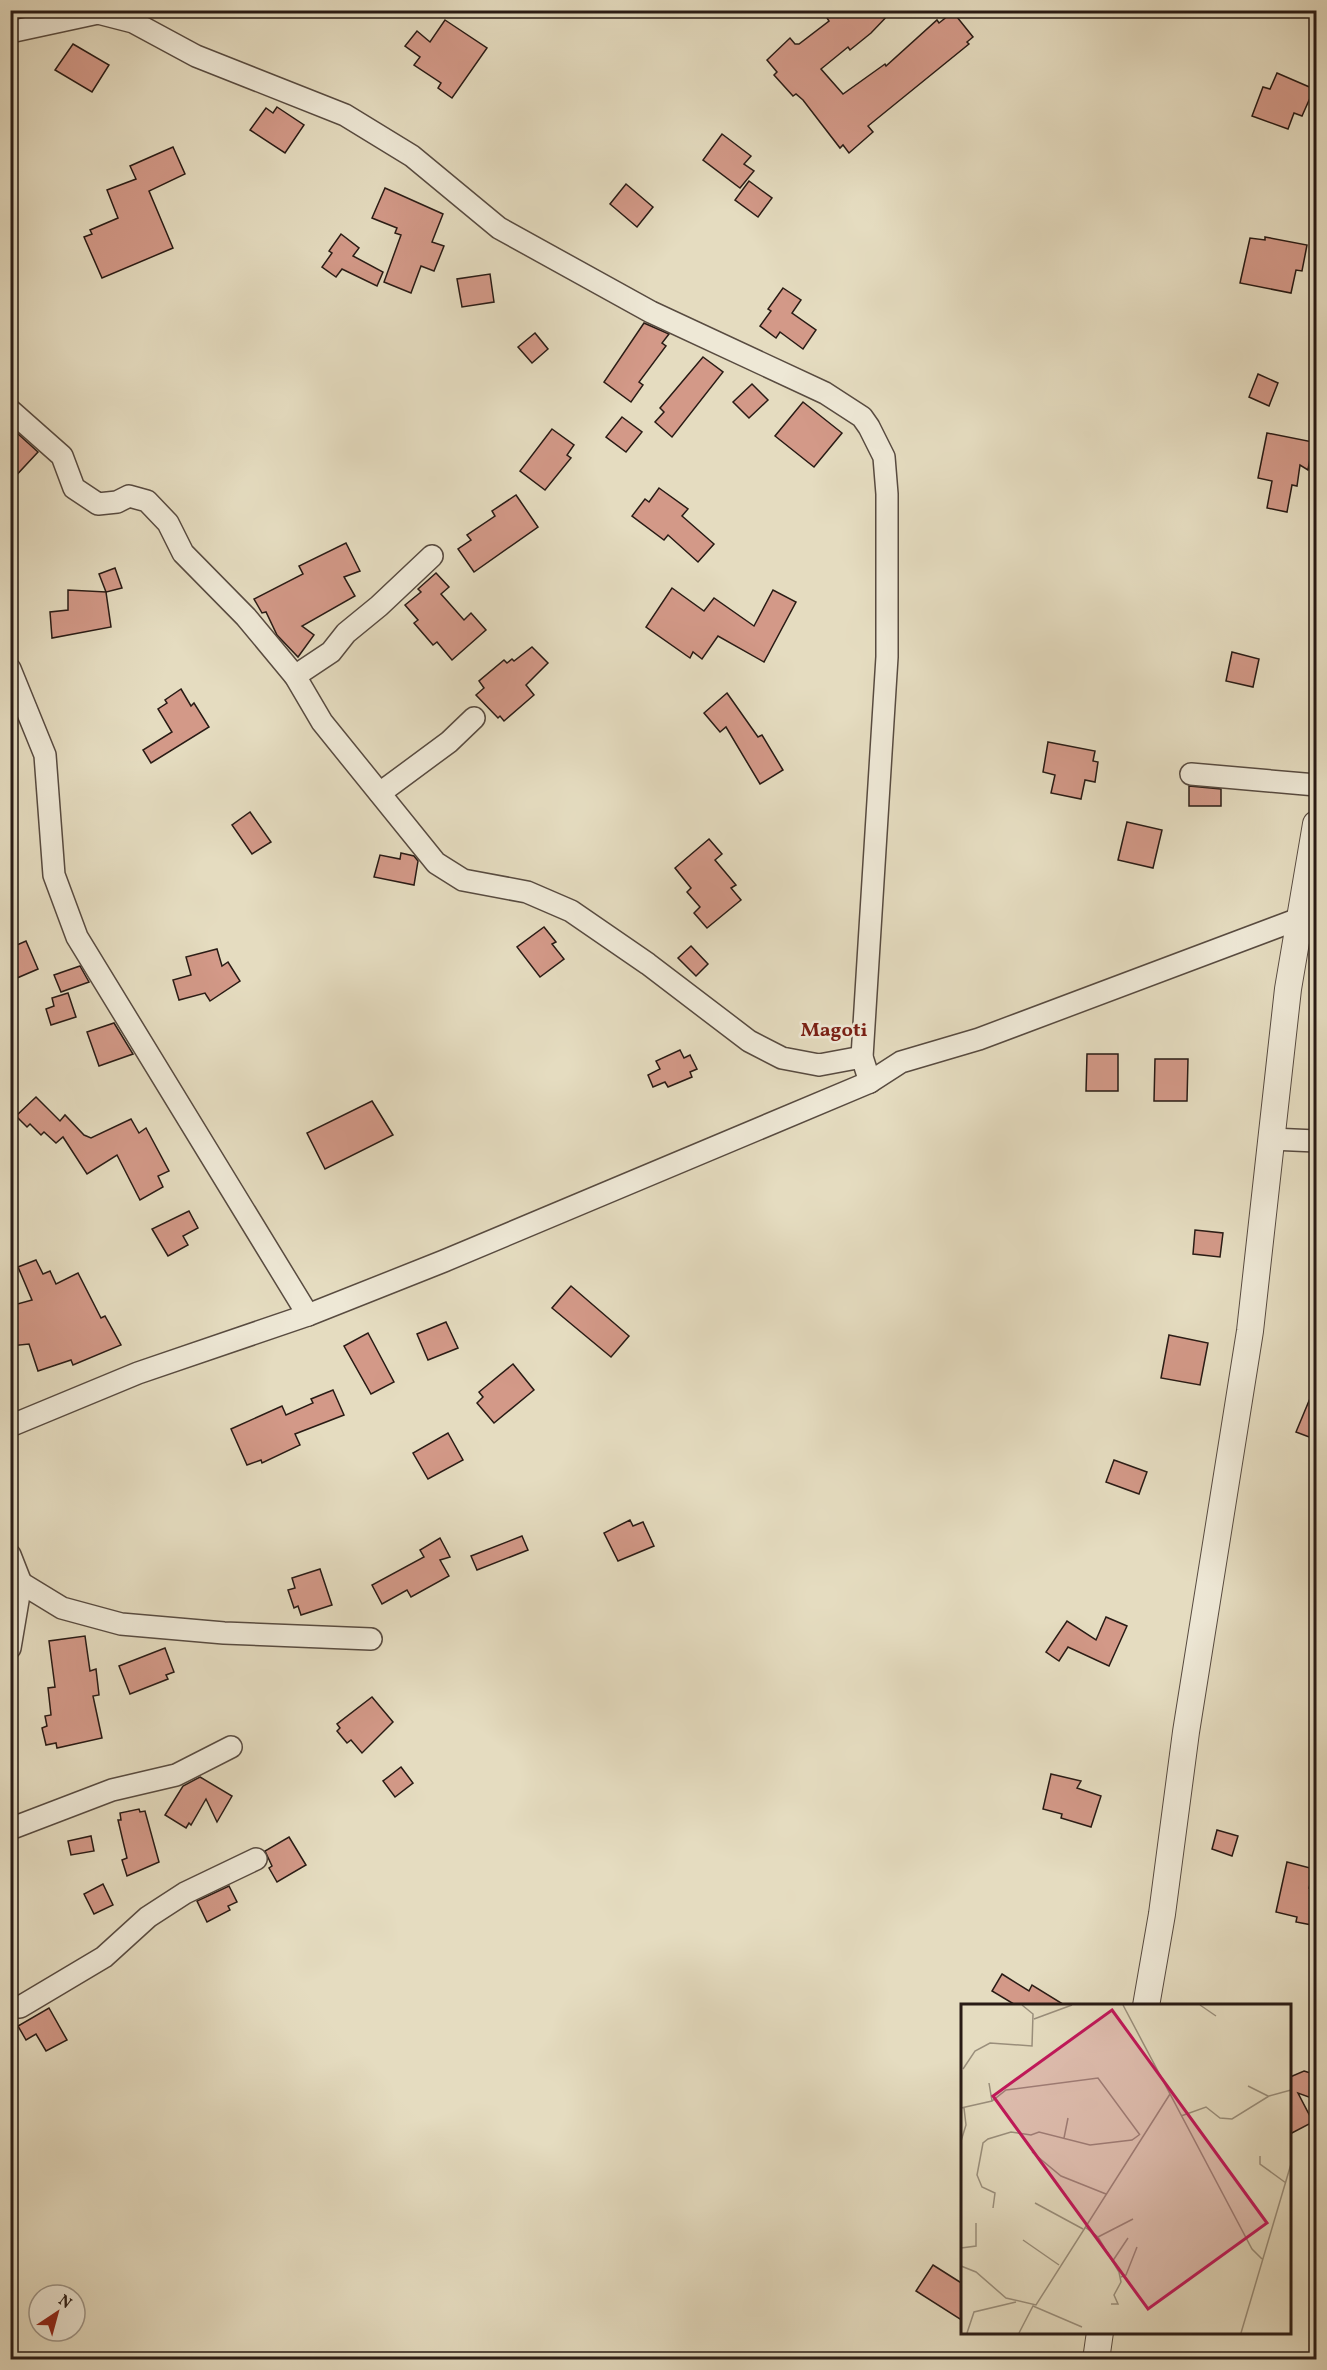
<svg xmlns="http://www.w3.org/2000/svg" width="1327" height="2370" font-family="Vollkorn,serif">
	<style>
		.building { fill: #d39988; stroke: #291b15; stroke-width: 1.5 }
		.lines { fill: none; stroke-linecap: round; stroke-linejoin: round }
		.minor-casing { stroke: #584b40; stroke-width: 24 }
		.tertiary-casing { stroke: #584b40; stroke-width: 28 }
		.minor { stroke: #eee8d6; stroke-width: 21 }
		.tertiary { stroke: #eee8d6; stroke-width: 26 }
		.labels { text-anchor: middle; stroke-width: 5; stroke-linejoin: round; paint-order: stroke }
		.quarter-label { font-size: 20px; font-weight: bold; fill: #7a1f14; stroke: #eee8d6 }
		.inset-road { fill: none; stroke: #9a8f7c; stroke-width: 1.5 }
		.view { fill: #c2185b; fill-opacity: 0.15; stroke: #c2185b; stroke-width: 3 }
		.inset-edge { fill: none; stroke: #291b15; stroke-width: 3 }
	</style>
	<rect width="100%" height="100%" fill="#e5dcc0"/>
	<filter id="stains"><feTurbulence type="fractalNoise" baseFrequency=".00333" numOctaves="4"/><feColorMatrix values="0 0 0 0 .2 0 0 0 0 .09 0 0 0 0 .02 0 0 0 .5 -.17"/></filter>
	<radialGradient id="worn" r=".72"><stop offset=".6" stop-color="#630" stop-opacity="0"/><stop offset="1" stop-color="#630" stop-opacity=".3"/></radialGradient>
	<g class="building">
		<path d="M 836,10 L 893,10 L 871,33 L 850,50 L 848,47 L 821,69 L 843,94 L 885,64 L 886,66 L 937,20 L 939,23 L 953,12 L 973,37 L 967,42 L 969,44 L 868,126 L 873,132 L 849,153 L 843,145 L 840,148 L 803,100 L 796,94 L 793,96 L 774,75 L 777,72 L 767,60 L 790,38 L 795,44 L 799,44 L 829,21 L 827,18 Z"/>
		<path d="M 445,20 L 487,48 L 452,98 L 438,88 L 441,83 L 414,65 L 420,57 L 405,46 L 417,31 L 430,42 Z"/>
		<path d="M 73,44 L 109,65 L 92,92 L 55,70 Z"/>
		<path d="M 1277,73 L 1314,89 L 1302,116 L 1294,113 L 1288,129 L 1252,116 L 1263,87 L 1270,89 Z"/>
		<path d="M 277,107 L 304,125 L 285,153 L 250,130 L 266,108 L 273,113 Z"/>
		<path d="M 722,134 L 751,156 L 744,164 L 754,171 L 740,188 L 703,160 Z"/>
		<path d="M 173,147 L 185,174 L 149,191 L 173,248 L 102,278 L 84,237 L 92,234 L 90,230 L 118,218 L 107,190 L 136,179 L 130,166 Z"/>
		<path d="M 749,181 L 772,198 L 758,217 L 735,200 Z"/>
		<path d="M 626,184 L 653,207 L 637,227 L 610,204 Z"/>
		<path d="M 385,188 L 443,214 L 432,242 L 444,246 L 434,271 L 421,266 L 411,293 L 384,282 L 401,235 L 395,233 L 397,228 L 372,218 Z"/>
		<path d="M 341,234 L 359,248 L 353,256 L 383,272 L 377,286 L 342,269 L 336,277 L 322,267 L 332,253 L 329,251 Z"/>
		<path d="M 1265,237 L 1307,245 L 1302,271 L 1296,270 L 1291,293 L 1240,283 L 1250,238 L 1265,240 Z"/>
		<path d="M 490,274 L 494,302 L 462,307 L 457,279 Z"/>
		<path d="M 783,288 L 801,300 L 792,313 L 816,330 L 803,349 L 780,332 L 776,338 L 760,326 L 771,311 L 768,309 Z"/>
		<path d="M 644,323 L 669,334 L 662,343 L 666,346 L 639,382 L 643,385 L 631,402 L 604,382 Z"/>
		<path d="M 535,333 L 548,349 L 532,363 L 518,347 Z"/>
		<path d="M 703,357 L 723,372 L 672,437 L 655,422 L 664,412 L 660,408 Z"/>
		<path d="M 1258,374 L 1278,383 L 1269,406 L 1249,397 Z"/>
		<path d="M 752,384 L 768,400 L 749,418 L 733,402 Z"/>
		<path d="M 803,402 L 842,433 L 814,467 L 775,436 Z"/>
		<path d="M 622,417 L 642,432 L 626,452 L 606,437 Z"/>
		<path d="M 552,429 L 574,445 L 567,455 L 571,458 L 545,490 L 520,471 Z"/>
		<path d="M 17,433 L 38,452 L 10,482 L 10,440 Z"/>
		<path d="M 1267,433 L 1313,442 L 1308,470 L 1300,465 L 1297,486 L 1292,485 L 1287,512 L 1267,508 L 1272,481 L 1258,478 Z"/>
		<path d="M 659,488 L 688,509 L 682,516 L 714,544 L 698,562 L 668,535 L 664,540 L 632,516 L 645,499 L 649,502 Z"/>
		<path d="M 516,495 L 538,527 L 474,572 L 458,549 L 471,540 L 467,535 L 495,516 L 492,511 Z"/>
		<path d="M 346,543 L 360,571 L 344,577 L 355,596 L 302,626 L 314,635 L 298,657 L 277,635 L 266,612 L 262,613 L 254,599 L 303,574 L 299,566 Z"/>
		<path d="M 115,568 L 122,588 L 106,592 L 111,627 L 52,638 L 50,612 L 68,610 L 68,590 L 106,592 L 99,574 Z"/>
		<path d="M 436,573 L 449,587 L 441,594 L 464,620 L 471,613 L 486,630 L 452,660 L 437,642 L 433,645 L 414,623 L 418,620 L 405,605 L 421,592 L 418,589 Z"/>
		<path d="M 672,588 L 704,611 L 714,598 L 754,626 L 773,590 L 796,602 L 764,662 L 718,636 L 702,659 L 693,652 L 690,658 L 646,627 Z"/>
		<path d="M 532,647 L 548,663 L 526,685 L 534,695 L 504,721 L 500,716 L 498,718 L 476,695 L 484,688 L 479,681 L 504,660 L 507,663 L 512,659 L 514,661 Z"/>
		<path d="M 1232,652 L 1259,659 L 1253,687 L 1226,681 Z"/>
		<path d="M 181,689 L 191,706 L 194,703 L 209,727 L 151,763 L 143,750 L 172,732 L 158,709 L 167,703 L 165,700 Z"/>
		<path d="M 727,693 L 758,737 L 762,735 L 783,770 L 760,784 L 726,727 L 720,732 L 704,713 Z"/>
		<path d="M 1048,742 L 1095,751 L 1093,761 L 1098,762 L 1095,782 L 1085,780 L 1081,799 L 1051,793 L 1055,775 L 1043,772 Z"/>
		<path d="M 1189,786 L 1221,789 L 1221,806 L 1189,806 Z"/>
		<path d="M 250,812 L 271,842 L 252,854 L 232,825 Z"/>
		<path d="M 1127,822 L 1162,830 L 1153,868 L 1118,860 Z"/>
		<path d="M 709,839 L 722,854 L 715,860 L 736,885 L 731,888 L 741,900 L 707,928 L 694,913 L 700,907 L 687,892 L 691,888 L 675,868 Z"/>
		<path d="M 401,853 L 414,856 L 418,861 L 414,885 L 374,877 L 380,855 L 400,859 Z"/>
		<path d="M 544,927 L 556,942 L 552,944 L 564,959 L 540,977 L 517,947 Z"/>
		<path d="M 26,941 L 38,969 L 10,981 L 10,948 Z"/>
		<path d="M 691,946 L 708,964 L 696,976 L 678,958 Z"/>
		<path d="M 217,949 L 222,966 L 228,962 L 240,981 L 210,1001 L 205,993 L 179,1000 L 173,980 L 191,975 L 186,957 Z"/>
		<path d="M 80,966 L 89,982 L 61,992 L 54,975 Z"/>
		<path d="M 68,993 L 76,1017 L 51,1025 L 46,1009 L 54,1006 L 52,998 Z"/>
		<path d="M 114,1023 L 133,1054 L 99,1066 L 87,1032 Z"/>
		<path d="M 680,1050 L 684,1058 L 690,1055 L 697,1069 L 690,1072 L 692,1077 L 668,1087 L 665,1082 L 653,1087 L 648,1075 L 660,1069 L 656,1061 Z"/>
		<path d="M 1087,1054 L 1118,1054 L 1118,1091 L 1086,1091 Z"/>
		<path d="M 1155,1059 L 1188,1059 L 1187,1101 L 1154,1101 Z"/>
		<path d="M 36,1097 L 60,1121 L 65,1115 L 84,1135 L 91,1138 L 131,1119 L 139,1133 L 146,1128 L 169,1171 L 158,1176 L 163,1187 L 140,1200 L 117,1155 L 87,1174 L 63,1137 L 56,1143 L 44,1132 L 41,1135 L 30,1124 L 27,1127 L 16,1116 Z"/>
		<path d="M 372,1101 L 393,1135 L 325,1169 L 307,1133 Z"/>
		<path d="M 189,1211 L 198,1228 L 183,1236 L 188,1245 L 168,1256 L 152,1229 Z"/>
		<path d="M 1195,1230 L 1223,1233 L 1220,1257 L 1193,1254 Z"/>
		<path d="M 36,1260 L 43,1274 L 50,1271 L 56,1284 L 78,1273 L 101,1318 L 105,1316 L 121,1345 L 73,1365 L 71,1360 L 38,1371 L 29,1344 L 10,1346 L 10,1306 L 32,1300 L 18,1267 Z"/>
		<path d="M 571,1286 L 629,1336 L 611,1357 L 552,1308 Z"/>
		<path d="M 446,1322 L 458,1348 L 428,1360 L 417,1334 Z"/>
		<path d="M 368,1333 L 394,1382 L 371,1394 L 344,1346 Z"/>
		<path d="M 1169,1335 L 1208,1343 L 1200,1385 L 1161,1378 Z"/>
		<path d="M 513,1364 L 534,1390 L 494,1423 L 477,1403 L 483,1397 L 479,1392 Z"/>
		<path d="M 1316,1384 L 1317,1384 L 1317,1440 L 1296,1432 Z"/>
		<path d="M 333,1390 L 344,1415 L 295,1434 L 300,1445 L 262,1463 L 261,1460 L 247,1465 L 231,1429 L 282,1406 L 286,1415 L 313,1403 L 311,1399 Z"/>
		<path d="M 448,1433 L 463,1460 L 428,1479 L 413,1453 Z"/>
		<path d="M 1114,1460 L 1147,1472 L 1139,1494 L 1106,1482 Z"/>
		<path d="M 630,1520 L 633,1526 L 643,1522 L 654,1546 L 618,1561 L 604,1533 Z"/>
		<path d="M 522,1536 L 528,1550 L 477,1570 L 471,1556 Z"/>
		<path d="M 440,1538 L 450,1557 L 440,1560 L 449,1576 L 411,1597 L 407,1590 L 382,1604 L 372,1585 L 424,1557 L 420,1550 Z"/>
		<path d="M 320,1569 L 332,1605 L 301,1615 L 298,1606 L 294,1608 L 288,1590 L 295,1588 L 292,1578 Z"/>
		<path d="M 1106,1617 L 1127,1626 L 1109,1666 L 1068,1647 L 1059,1661 L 1046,1652 L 1067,1621 L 1096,1640 Z"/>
		<path d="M 85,1636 L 90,1671 L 96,1669 L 99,1695 L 93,1696 L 102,1738 L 57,1748 L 56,1743 L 46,1745 L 42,1728 L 47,1726 L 45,1716 L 51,1715 L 48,1688 L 55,1687 L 49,1641 Z"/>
		<path d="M 165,1648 L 174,1672 L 166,1675 L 168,1679 L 130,1694 L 119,1666 Z"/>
		<path d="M 372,1697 L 393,1722 L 362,1753 L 351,1740 L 347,1743 L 337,1731 L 340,1728 L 337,1724 Z"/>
		<path d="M 401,1767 L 413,1783 L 395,1797 L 383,1781 Z"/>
		<path d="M 1051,1774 L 1081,1781 L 1077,1788 L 1101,1796 L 1091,1827 L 1061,1818 L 1062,1814 L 1043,1809 Z"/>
		<path d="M 200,1777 L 232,1796 L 217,1822 L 206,1799 L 191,1825 L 189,1823 L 186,1828 L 165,1815 L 183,1786 Z"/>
		<path d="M 139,1809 L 140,1812 L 145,1811 L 159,1862 L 127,1876 L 122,1860 L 127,1858 L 118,1820 L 121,1820 L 120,1813 Z"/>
		<path d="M 1217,1830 L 1238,1836 L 1232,1856 L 1212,1849 Z"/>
		<path d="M 91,1836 L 94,1851 L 71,1855 L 68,1841 Z"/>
		<path d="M 289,1837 L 306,1865 L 277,1882 L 269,1868 L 272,1866 L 265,1851 Z"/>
		<path d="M 1287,1862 L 1314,1869 L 1309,1888 L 1317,1889 L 1312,1925 L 1296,1922 L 1297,1917 L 1276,1912 Z"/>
		<path d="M 103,1884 L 113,1905 L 94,1914 L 84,1894 Z"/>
		<path d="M 229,1886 L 237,1902 L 228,1906 L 230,1910 L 207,1922 L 197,1901 Z"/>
		<path d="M 1002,1974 L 1029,1991 L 1032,1985 L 1066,2006 L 1017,2006 L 992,1991 Z"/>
		<path d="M 49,2008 L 67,2040 L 46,2051 L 36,2034 L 26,2040 L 18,2026 Z"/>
		<path d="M 1304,2071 L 1317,2075 L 1317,2100 L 1298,2093 L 1313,2122 L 1290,2134 L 1290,2077 Z"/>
		<path d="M 933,2265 L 963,2284 L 963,2321 L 916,2291 Z"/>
	</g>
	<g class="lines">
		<g class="minor-casing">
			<g id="minor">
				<path d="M 10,32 L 98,13 L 133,22 L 196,56 L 345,115 L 412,156 L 499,228 L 651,312 L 825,393 L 862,417 L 869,427 L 884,457 L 887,494 L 887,657 L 862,1057 L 870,1082"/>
				<path d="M 10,410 L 62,456 L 74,488 L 98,504 L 117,502 L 129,496 L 147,501 L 168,523 L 183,553 L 246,617 L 295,676 L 322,722 L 436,863 L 463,880 L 527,892 L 571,911 L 648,964 L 749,1041 L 782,1058 L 819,1065 L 862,1057"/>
				<path d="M 10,669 L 45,755 L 54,875 L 77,937 L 308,1315"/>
				<path d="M 295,676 L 331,652 L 346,633 L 379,606 L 432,556"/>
				<path d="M 1191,774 L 1316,785"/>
				<path d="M 380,793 L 449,742 L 474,718"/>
				<path d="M 1271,1139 L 1316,1141"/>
				<path d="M 10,1426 L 138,1373 L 308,1315 L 444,1261 L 870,1082 L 901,1062 L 979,1039 L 1301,918"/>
				<path d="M 10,1555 L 21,1583 L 10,1648"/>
				<path d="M 21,1583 L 62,1608 L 121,1624 L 224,1633 L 371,1639"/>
				<path d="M 10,1829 L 112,1790 L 176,1775 L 231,1747"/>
				<path d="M 10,2007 L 20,2007 L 104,1957 L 148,1917 L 185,1893 L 256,1859"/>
			</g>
		</g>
		<g class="tertiary-casing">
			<g id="tertiary">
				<path d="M 1146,2006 L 1162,1914 L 1186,1732 L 1250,1331 L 1288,989 L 1316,824"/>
				<path d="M 1096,2360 L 1100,2332"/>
			</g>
		</g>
		<use href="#minor" class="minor"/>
		<use href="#tertiary" class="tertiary"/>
	</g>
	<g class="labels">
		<g class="quarter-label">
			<text x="834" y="1036">Magoti</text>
		</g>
	</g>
	<g transform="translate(961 2004)">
		<rect width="330" height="330" fill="#e5dcc0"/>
		<path class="inset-road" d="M 162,1 L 291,245 L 301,255M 239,1 L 255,12M 73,15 L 111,1M 2,65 L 14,47 L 29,39 L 71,42 L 72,10 L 61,1M 28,79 L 31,97M 287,82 L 307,92M 0,104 L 31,97 L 45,86 L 137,74 L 179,131M 220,112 L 245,103 L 259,114 L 271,115 L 308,92 L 330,86M 103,134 L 107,114M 0,137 L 5,121 L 3,104M 71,148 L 100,172 L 145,190M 299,152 L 299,160 L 325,179M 74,199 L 122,225M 32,204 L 34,189 L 21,183 L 16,171 L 22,139 L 27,135 L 50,128 L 70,131 L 78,128 L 129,141 L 171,136 L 178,131M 124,223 L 137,233 L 158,268 L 160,278 L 153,291 L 157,300 L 150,300M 137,233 L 172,215M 62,236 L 98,261M 0,244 L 15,242 L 15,219M 151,258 L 167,234M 0,262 L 15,268 L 45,294 L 75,301 L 209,90M 160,273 L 165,271 L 176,243M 6,329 L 13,308 L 55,298M 58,329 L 72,302 L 121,323M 280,329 L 330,160"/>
		<path class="view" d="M 151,6 L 306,219 L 187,305 L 32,92 Z"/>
		<rect width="330" height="330" class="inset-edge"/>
	</g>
	<rect width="1327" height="2370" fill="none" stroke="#e5dcc0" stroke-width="36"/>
	<rect x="12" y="12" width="1303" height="2346" fill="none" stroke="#291b15" stroke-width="3"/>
	<rect x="18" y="18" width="1291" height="2334" fill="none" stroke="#291b15" stroke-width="1.5"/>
	<g transform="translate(57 2313) rotate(36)"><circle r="28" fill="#eee8d6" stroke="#9f9689" stroke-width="1.5"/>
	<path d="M0-4.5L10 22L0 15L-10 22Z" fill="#8f2418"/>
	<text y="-9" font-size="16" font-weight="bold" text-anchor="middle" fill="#291b15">N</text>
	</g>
	<rect width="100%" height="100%" filter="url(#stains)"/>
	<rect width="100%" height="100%" fill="url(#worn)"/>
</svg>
